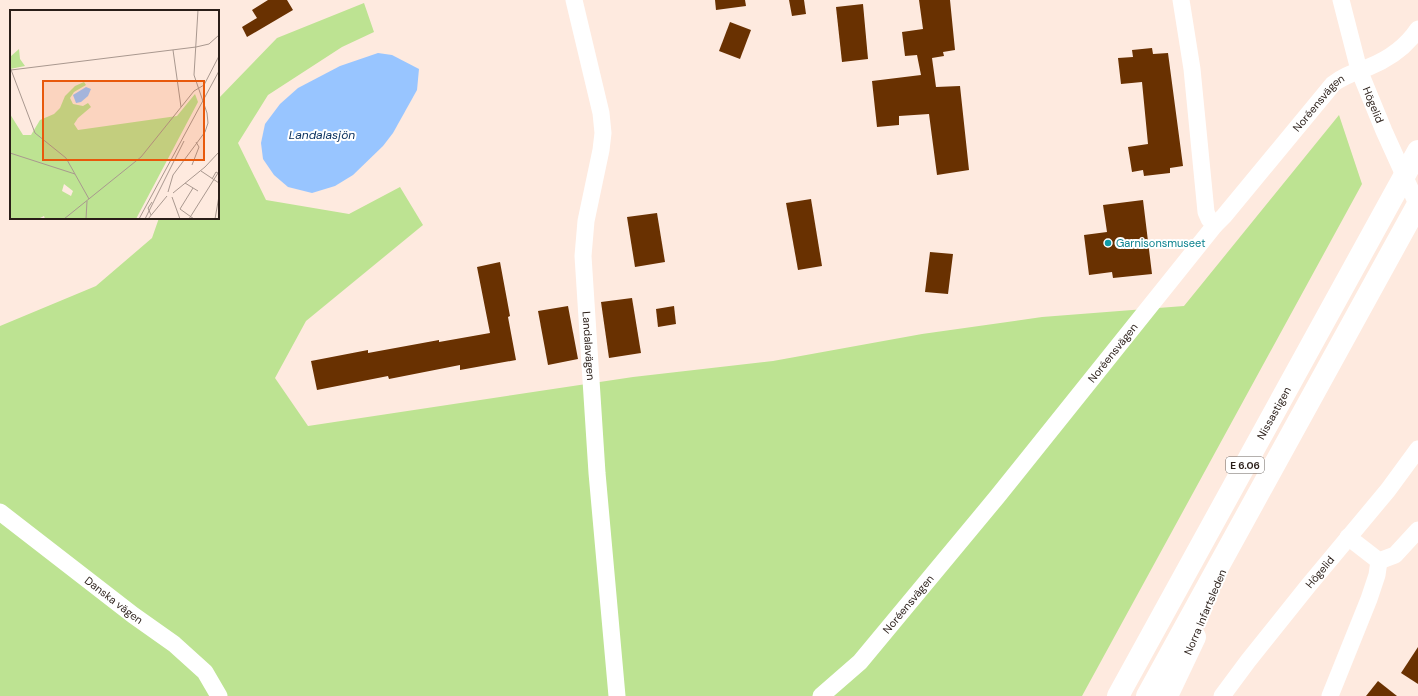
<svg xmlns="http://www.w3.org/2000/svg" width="1418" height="696" font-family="'DM Sans',sans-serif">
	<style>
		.green { fill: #bde392 }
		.water { fill: #98c5ff }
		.building { fill: #693101 }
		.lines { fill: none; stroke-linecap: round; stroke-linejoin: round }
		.minor { stroke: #fff; stroke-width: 17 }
		.highway { stroke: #fff; stroke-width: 22 }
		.culture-dot { fill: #0f9aa8; stroke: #fff; stroke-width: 1.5 }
		.labels { text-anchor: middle; stroke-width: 4; stroke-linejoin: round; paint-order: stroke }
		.shield { fill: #fff; stroke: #6a625d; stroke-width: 1 }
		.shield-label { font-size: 10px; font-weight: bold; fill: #2a1e18 }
		.street-label { font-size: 11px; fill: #2a1e18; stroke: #fff }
		.culture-label { font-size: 11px; fill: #0d838f; stroke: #fff; text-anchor: start }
		.water-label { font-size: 12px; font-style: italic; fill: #0d3360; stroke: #fff }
		.inset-road { fill: none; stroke: #a9988f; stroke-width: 1 }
		.view { fill: #e8590c; fill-opacity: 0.15; stroke: #e8590c; stroke-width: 2 }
		.inset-edge { fill: none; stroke: #2a1e18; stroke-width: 2 }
	</style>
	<rect width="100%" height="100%" fill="#feeadf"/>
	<path class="green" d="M 364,3 L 374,32 L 342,47 L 268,95 L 238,143 L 266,200 L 349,214 L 400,187 L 423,225 L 306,321 L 275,378 L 308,426 L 633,377 L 773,361 L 922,334 L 1042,317 L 1184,306 L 1339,115 L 1362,184 L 1082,696 L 0,696 L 0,326 L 96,286 L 152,238 L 159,218 L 218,218 L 218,99 L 277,38 Z"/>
	<path class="water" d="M 378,53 L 392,55 L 419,69 L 417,90 L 393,133 L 383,146 L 353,175 L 335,186 L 312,193 L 288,187 L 274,175 L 263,159 L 261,143 L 265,124 L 280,104 L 298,88 L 340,66 Z"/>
	<g class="building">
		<path d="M 268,0 L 287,0 L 293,10 L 247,37 L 242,27 L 257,18 L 252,10 Z"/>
		<path d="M 715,0 L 745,0 L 746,6 L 716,10 Z"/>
		<path d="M 789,0 L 804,0 L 806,14 L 792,16 Z"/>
		<path d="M 919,0 L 950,0 L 955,50 L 943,52 L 944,56 L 932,58 L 936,87 L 960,86 L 969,170 L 937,175 L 929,114 L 899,116 L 899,125 L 877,127 L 872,81 L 921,75 L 917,55 L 905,56 L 902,32 L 923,29 Z"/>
		<path d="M 863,4 L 868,59 L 842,62 L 836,7 Z"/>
		<path d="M 730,22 L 751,30 L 740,59 L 719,51 Z"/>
		<path d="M 1152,48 L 1153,54 L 1168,53 L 1183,166 L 1170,168 L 1170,173 L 1144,176 L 1143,170 L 1132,172 L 1128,147 L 1148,144 L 1142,82 L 1121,84 L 1118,58 L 1133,57 L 1132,50 Z"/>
		<path d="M 811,199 L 822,266 L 798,270 L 786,203 Z"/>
		<path d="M 1143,200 L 1152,274 L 1113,278 L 1112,272 L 1089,275 L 1084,235 L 1107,232 L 1103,205 Z"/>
		<path d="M 657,213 L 665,262 L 635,267 L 627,217 Z"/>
		<path d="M 930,252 L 953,254 L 948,294 L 925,292 Z"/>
		<path d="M 500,262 L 510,316 L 508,317 L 516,360 L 460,370 L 460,365 L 389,379 L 388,376 L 317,390 L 311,361 L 368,350 L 368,353 L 439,340 L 439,342 L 490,333 L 477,267 Z"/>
		<path d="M 632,298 L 641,353 L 609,358 L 601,302 Z"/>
		<path d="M 568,306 L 578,359 L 548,365 L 538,311 Z"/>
		<path d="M 674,306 L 676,324 L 658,327 L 656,309 Z"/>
		<path d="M 1418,647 L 1418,684 L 1401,673 Z"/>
		<path d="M 1378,681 L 1397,696 L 1366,696 Z"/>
	</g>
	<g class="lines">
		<g class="minor">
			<path id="s1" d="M 574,0 L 601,113 L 603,133 L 601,150 L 586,221 L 583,256 L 597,473 L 617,696"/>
			<path d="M 1181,0 L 1192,69 L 1206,212 L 1209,219 L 1215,225"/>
			<path id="s2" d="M 1341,0 L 1359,70 L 1384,131 L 1418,206"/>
			<path id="s3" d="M 0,512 L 133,615 L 174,644 L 205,672 L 219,696"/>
			<path d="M 1379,561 L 1395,555 L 1418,530"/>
			<path id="s4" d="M 821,696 L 860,662 L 997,497 L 1215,225 L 1224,216 L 1333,84 C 1344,75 1356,72 1369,67 C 1389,59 1406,47 1418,29"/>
			<path id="s5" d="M 1222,696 L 1248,661 L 1308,586 L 1388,490 L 1418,449"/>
			<path d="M 1330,696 L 1369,599 L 1377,575 L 1379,561 L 1348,537"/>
		</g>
		<g class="highway">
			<path id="s6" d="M 1118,696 L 1418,151"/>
			<path d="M 1147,696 L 1418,204"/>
			<path d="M 1167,696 L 1195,637"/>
		</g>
	</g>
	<circle class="culture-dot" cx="1108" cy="243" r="4"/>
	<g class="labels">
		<rect class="shield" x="1226" y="457" width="38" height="16" rx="3"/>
		<g class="shield-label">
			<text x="1245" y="469">E 6.06</text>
		</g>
		<g class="street-label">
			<text dy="4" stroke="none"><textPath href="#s4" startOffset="775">Noréensvägen</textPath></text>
			<text dy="4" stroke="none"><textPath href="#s2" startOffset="110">Högelid</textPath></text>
			<text dy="4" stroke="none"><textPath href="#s1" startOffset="351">Landalavägen</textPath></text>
			<text dy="4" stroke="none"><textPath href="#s4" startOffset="451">Noréensvägen</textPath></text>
			<text dy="4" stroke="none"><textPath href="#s6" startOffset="323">Nissastigen</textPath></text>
			<text dy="4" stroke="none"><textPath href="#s5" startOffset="158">Högelid</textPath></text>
			<text dy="4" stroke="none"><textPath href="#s3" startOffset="144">Danska vägen</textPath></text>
			<text dy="4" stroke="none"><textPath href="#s4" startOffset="127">Noréensvägen</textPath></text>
			<text transform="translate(1205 612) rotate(-67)" y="4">Norra Infartsleden</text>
		</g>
		<g class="culture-label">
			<text x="1116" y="247">Garnisonsmuseet</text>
		</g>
		<g class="water-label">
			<text x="322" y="139">Landalasjön</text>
		</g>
	</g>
	<g transform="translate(10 10)">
		<rect width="209" height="209" fill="#feeadf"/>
		<path d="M 9,39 L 10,49 L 15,56 L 0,59 L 0,47 ZM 74,72 L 76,75 L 64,82 L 60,88 L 63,94 L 73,96 L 78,93 L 81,97 L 68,108 L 64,114 L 68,120 L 167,106 L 185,84 L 188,92 L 126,209 L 35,209 L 34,206 L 28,209 L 0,209 L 0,104 L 13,125 L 21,125 L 30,110 L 44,104 L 50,98 L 55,86 L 65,76 ZM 54,174 L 63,181 L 61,186 L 52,181 Z" fill="#bde392" fill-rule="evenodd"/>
		<path d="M 76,77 L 81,79 L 78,86 L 71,92 L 66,93 L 63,85 Z" fill="#98c5ff"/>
		<path class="inset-road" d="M 163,40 L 171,97M 0,57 L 25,123 L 56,148 L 79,189M 1,60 L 186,37 L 199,34 L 209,25M 0,143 L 65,164M 182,155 L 189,137 L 186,132M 191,161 L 209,173M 175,173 L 188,181M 183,178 L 170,199 L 184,209M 158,182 L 163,165 L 195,122 L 198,113 L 197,103 L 184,65 L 188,0M 163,183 L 195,157 L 209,142M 162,187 L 170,209M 141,205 L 138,198 L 142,192M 54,209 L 131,147 L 184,81 L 194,75 L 209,46M 76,209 L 77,191M 129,209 L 209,61M 135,209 L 174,131M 138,209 L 157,186M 179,209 L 208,163 L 206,162 L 202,169M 205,209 L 209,186"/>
		<path class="view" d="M 33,71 L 194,71 L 194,150 L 33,150 Z"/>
		<rect width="209" height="209" class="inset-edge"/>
	</g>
</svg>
